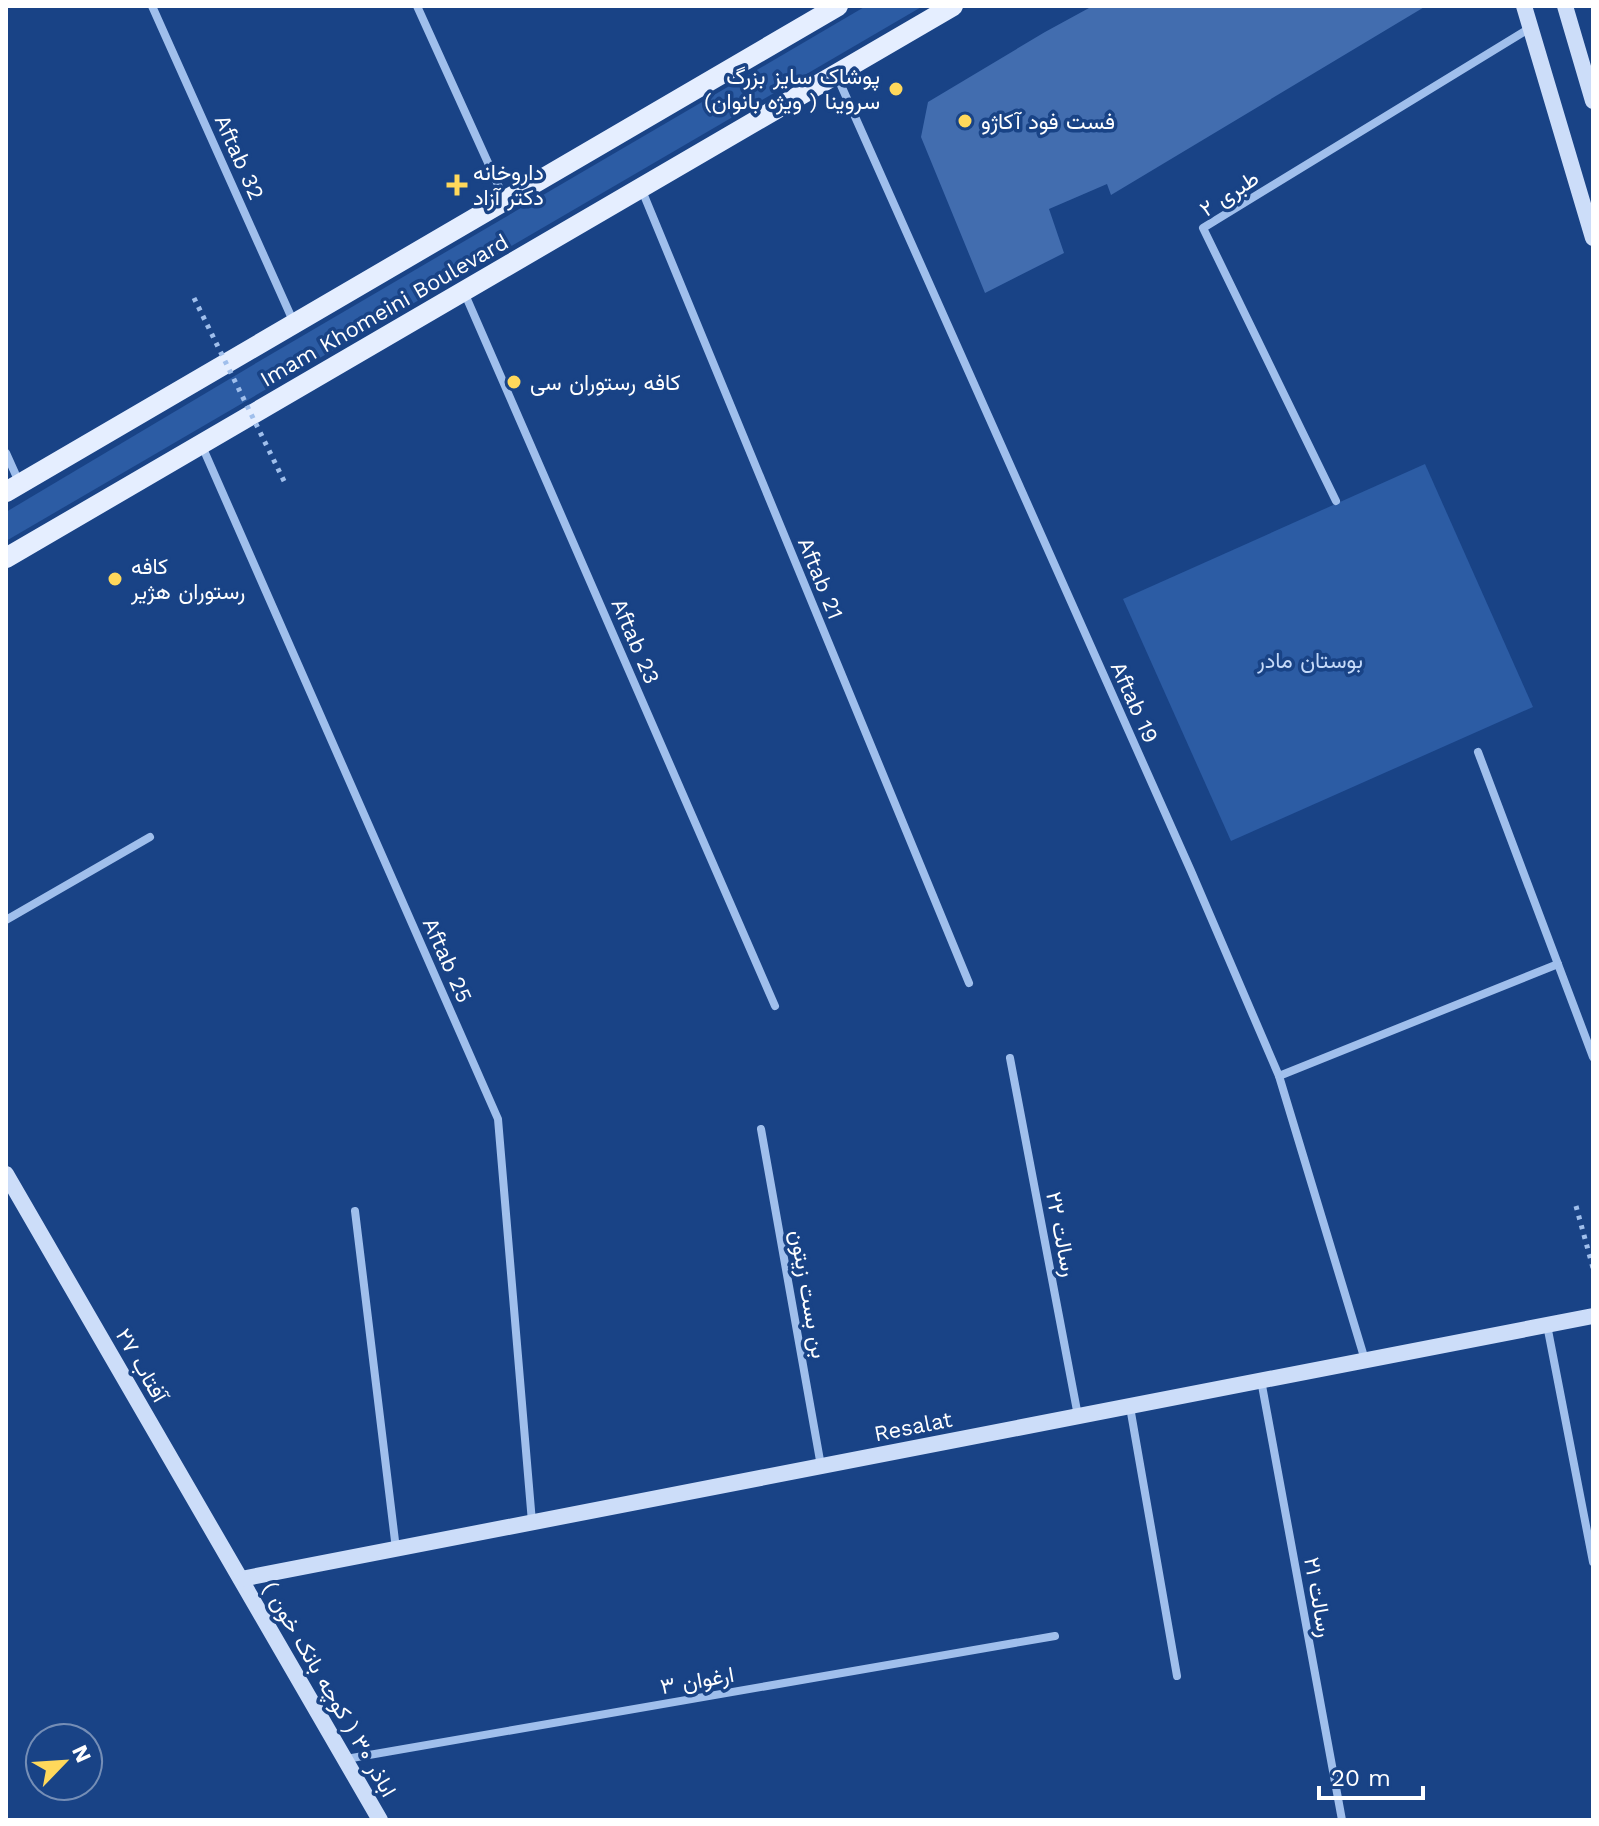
<svg xmlns="http://www.w3.org/2000/svg" width="1599" height="1826" font-family="'Work Sans',Vazirmatn,sans-serif">
	<style>
		.green { fill: #2c5ca4 }
		.building { fill: #426daf }
		.lines { fill: none; stroke-linecap: round; stroke-linejoin: round }
		.path { stroke: #a0bfec; stroke-width: 5; stroke-dasharray: 4 6; stroke-linecap: butt }
		.minor { stroke: #a0bfec; stroke-width: 8 }
		.secondary { stroke: #ccddf9; stroke-width: 16 }
		.primary { stroke: #e5eeff; stroke-width: 20 }
		.path-bridge { stroke: #a0bfec; stroke-width: 5; stroke-dasharray: 4 6; stroke-linecap: butt }
		.poi-dot { fill: #ffd85b; stroke: #194386; stroke-width: 3 }
		.labels { text-anchor: middle; stroke-width: 7; stroke-linejoin: round; paint-order: stroke }
		.poi-label { font-size: 22px; fill: #fff; stroke: #194386; text-anchor: start }
		.street-label { font-size: 22px; fill: #fff; stroke: #194386 }
		.park-label { font-size: 22px; fill: #c5daf9; stroke: #194386 }
	</style>
	<rect width="100%" height="100%" fill="#194386"/>
	<g class="green">
		<path d="M 866,6 L 923,6 L 6,541 L 6,512 L 263,359 Z"/>
		<path d="M 1425,464 L 1533,707 L 1231,841 L 1123,599 Z"/>
	</g>
	<path class="building" d="M 1098,6 L 1426,6 L 1111,195 L 1107,184 L 1049,209 L 1064,253 L 985,293 L 921,137 L 928,102 L 1045,32 L 1089,8 Z"/>
	<g class="lines">
		<path class="path" d="M 1576,1206 L 1593,1268"/>
		<g class="minor">
			<path d="M 152,6 L 294,323"/>
			<path d="M 417,6 L 504,198"/>
			<path d="M 836,74 L 1191,871 L 1279,1076 L 1365,1360"/>
			<path d="M 641,188 L 969,983"/>
			<path d="M 464,292 L 775,1006"/>
			<path d="M 202,446 L 498,1119 L 532,1522"/>
			<path d="M 6,453 L 19,482"/>
			<path d="M 1336,501 L 1203,228 L 1530,28"/>
			<path d="M 1478,752 L 1593,1057"/>
			<path d="M 6,920 L 150,837"/>
			<path d="M 1010,1058 L 1078,1416"/>
			<path d="M 1279,1076 L 1558,964"/>
			<path d="M 761,1129 L 821,1466"/>
			<path d="M 355,1211 L 396,1549"/>
			<path d="M 1547,1325 L 1593,1562"/>
			<path d="M 1261,1380 L 1342,1820"/>
			<path d="M 1130,1407 L 1177,1676"/>
			<path d="M 346,1759 L 1055,1636"/>
		</g>
		<g class="secondary">
			<path d="M 1524,6 L 1593,238"/>
			<path d="M 1565,6 L 1593,101"/>
			<path d="M 6,1174 L 380,1820"/>
			<path d="M 241,1579 L 1593,1316"/>
		</g>
		<g class="primary">
			<path d="M 6,492 L 838,6"/>
			<path d="M 6,558 L 953,6"/>
		</g>
		<path class="path-bridge" d="M 194,298 L 285,483"/>
	</g>
	<g class="poi-dot">
		<circle cx="896" cy="89" r="8"/>
		<circle cx="965" cy="121" r="8"/>
		<path d="M453 173h8v8h8v8h-8v8h-8v-8h-8v-8h8z"/>
		<circle cx="514" cy="382" r="8"/>
		<circle cx="115" cy="579" r="8"/>
	</g>
	<g class="labels">
		<g class="poi-label">
			<text x="880" y="84" text-anchor="end">پوشاک سایز بزرگ<tspan x="880" dy="25">سروینا ( ویژه بانوان)</tspan></text>
			<text x="981" y="129">فست فود آکاژو</text>
			<text x="473" y="180">داروخانه<tspan x="473" dy="25">دکتر آزاد</tspan></text>
			<text x="530" y="390">کافه رستوران سی</text>
			<text x="131" y="574">کافه<tspan x="131" dy="25">رستوران هژیر</tspan></text>
		</g>
		<g class="street-label">
			<text transform="translate(240 157) rotate(66)" y="8">Aftab 32</text>
			<text transform="translate(1229 193) rotate(-33)" y="8">طبری ۲</text>
			<text transform="translate(384 310) rotate(-30)" y="8">Imam Khomeini Boulevard</text>
			<text transform="translate(821 578) rotate(68)" y="8">Aftab 21</text>
			<text transform="translate(636 641) rotate(67)" y="8">Aftab 23</text>
			<text transform="translate(1135 702) rotate(66)" y="8">Aftab 19</text>
			<text transform="translate(448 960) rotate(66)" y="8">Aftab 25</text>
			<text transform="translate(1062 1234) rotate(79)" y="8">رسالت ۲۲</text>
			<text transform="translate(809 1294) rotate(80)" y="8">بن بست زیتون</text>
			<text transform="translate(142 1365) rotate(60)" y="8">آفتاب ۲۷</text>
			<text transform="translate(913 1426) rotate(-11)" y="8">Resalat</text>
			<text transform="translate(1319 1597) rotate(80)" y="8">رسالت ۲۱</text>
			<text transform="translate(697 1680) rotate(-10)" y="8">ارغوان ۳</text>
			<text transform="translate(330 1689) rotate(60)" y="8">اباذر ۳۰ ( کوچه بانک خون )</text>
		</g>
		<g class="park-label">
			<text x="1310" y="668">بوستان مادر</text>
		</g>
	</g>
	<rect width="1599" height="1826" fill="none" stroke="#ffffff" stroke-width="16"/>
	<g transform="translate(64 1762) rotate(65)"><circle r="38" fill="#194386" stroke="#758eb6" stroke-width="2"/>
	<path d="M0-6L14 30L0 20L-14 30Z" fill="#ffd85b"/>
	<text y="-12" font-size="22" font-weight="bold" text-anchor="middle" fill="#ffffff">N</text>
	</g>
	<path d="M1319 1786v12h104v-12" fill="none" stroke="#ffffff" stroke-width="4"/>
	<text x="1331" y="1786" font-size="24" fill="#ffffff" stroke="#194386" stroke-width="6" paint-order="stroke">20 m</text>
</svg>
